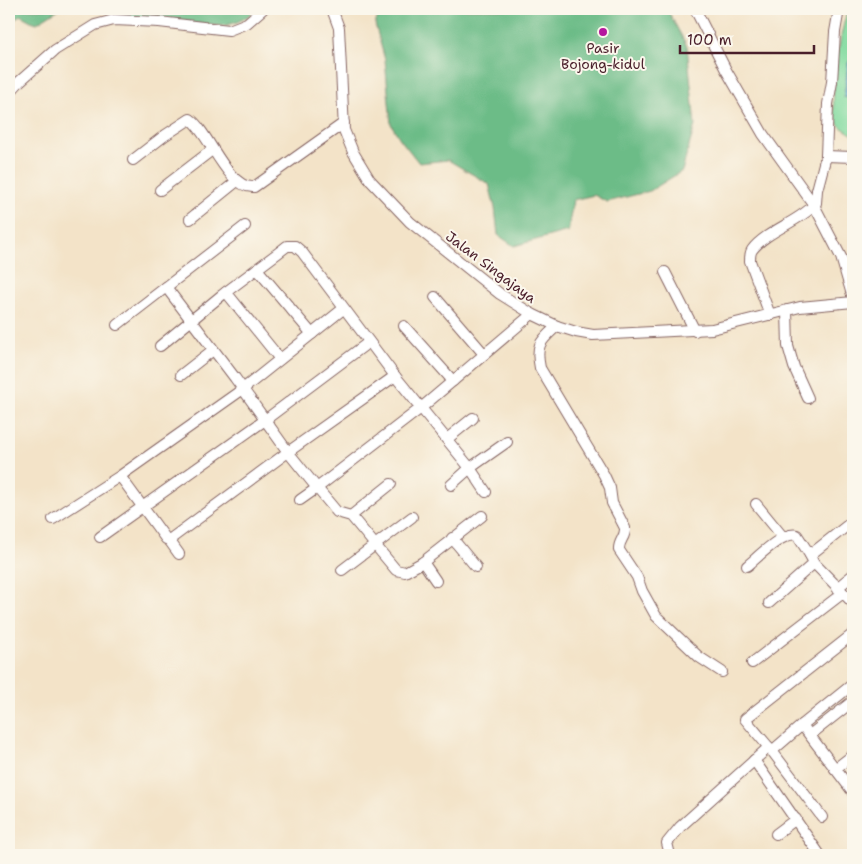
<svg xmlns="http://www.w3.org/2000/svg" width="862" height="864" font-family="'Shantell Sans',sans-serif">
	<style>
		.green { fill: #85dca1; stroke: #687e66 }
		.forest { fill: #6cbc87; stroke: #5b6e59 }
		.water { fill: #56a3cf; stroke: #50617d }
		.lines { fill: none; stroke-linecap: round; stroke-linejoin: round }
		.minor-casing { stroke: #856462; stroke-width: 12 }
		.minor { stroke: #fff; stroke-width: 10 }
		.poi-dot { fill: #b5179e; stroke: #fbf7ec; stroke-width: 2 }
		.labels { text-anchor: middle; stroke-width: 4; stroke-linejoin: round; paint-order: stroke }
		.poi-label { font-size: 14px; fill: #4a1f2b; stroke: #fbf7ec }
		.street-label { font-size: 14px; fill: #4a1f2b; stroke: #fbf7ec }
	</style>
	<rect width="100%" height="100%" fill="#fbf7ec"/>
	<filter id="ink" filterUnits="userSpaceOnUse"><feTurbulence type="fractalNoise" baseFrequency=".02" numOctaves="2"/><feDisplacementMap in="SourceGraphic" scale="10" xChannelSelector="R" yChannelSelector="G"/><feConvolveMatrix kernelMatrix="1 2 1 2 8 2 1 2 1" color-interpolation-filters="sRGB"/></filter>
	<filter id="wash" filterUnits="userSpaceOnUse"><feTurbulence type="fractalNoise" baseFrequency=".0096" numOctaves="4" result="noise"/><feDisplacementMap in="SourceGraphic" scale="20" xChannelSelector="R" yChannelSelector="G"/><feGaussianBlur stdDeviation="1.12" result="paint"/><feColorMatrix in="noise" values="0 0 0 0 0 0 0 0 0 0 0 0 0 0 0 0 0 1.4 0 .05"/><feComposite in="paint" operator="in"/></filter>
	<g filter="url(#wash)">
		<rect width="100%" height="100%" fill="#f3e3c8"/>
		<path class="green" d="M 848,9 L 853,9 L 853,56 L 844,97 L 853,99 L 853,135 C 849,132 841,128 838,124 C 826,108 841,28 848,9 Z"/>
		<g class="forest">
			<path d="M 9,9 L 59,9 L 37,23 L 31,21 L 20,15 L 9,26 Z"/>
			<path d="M 118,9 L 257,9 C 246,19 236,24 221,26 L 130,18 L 119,13 Z"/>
			<path d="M 381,9 L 664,9 L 668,11 L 687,46 L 695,125 L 682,171 L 650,191 L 607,202 L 594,195 L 573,200 L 568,231 L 514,246 L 498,235 L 495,208 L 489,184 L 448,160 L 419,163 L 400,139 L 391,124 L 385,60 L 375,24 Z"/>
		</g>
		<path class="water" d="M 853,56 L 853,99 L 844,97 L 848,63 Z"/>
	</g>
	<g filter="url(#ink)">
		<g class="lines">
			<g class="minor-casing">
				<g id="minor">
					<path d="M 332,9 L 339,28 L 344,130 L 353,152 L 370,180 L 410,222 L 500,294 L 532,314 L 557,326 L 576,332 L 593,335 L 712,329 L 800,307 L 853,302"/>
					<path d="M 695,9 L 726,70 L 763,134 L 814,205 L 841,257 L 853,298"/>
					<path d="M 9,93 L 20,81 L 55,50 L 95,25 L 114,20 L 159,22 L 229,30 L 247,23 L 263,9"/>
					<path d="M 826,156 L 853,157"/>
					<path d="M 133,160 L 164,136 L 190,119 C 209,132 227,189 254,187 L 344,123"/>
					<path d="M 160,190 L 212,150"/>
					<path d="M 190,219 L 237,181"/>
					<path d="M 257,269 L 312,334"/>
					<path d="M 665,272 L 695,331"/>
					<path d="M 166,287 L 235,378 L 288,452 L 317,488 L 421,408 L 532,314"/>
					<path d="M 226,292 L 280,359"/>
					<path d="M 435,297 L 484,354"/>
					<path d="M 787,310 L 788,346 L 794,367 L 808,398"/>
					<path d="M 770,315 L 750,261 C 750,257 750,253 752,250 C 766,231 801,221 816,203 L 817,190 L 826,156 L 828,104 L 832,82 L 835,32 L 839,9"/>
					<path d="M 117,325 L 245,226"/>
					<path d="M 404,326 L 453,381"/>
					<path d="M 557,326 C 541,341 535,344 540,368 L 604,475 L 610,488 L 612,503 L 625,528 C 626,537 618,541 619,550 L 637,577 L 642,591 L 656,616 L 699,657 L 722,672"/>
					<path d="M 160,346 L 222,295 L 278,253 L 287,246 L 295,246 L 302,252 L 395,376 L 470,468 L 486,492"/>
					<path d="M 181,375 L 213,350"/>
					<path d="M 447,439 L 473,418"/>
					<path d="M 120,476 L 166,539 L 169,540 L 288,452 L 395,376"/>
					<path d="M 451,485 L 470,468 L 507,442"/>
					<path d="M 300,500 L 317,488 L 337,512 L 351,516 L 396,570 L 405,572 L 423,562 L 482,516"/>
					<path d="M 756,504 L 783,537"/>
					<path d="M 351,516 L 391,484"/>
					<path d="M 53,519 L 120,476 L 243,389 L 343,309"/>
					<path d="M 100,537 L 265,420 L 369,342"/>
					<path d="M 452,538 L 476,567"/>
					<path d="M 169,540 L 179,554"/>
					<path d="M 810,555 L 853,521"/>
					<path d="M 423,562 L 436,581"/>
					<path d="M 747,566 C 758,557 783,531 797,535 L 810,555 L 814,563 L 853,603"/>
					<path d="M 342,570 L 412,517"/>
					<path d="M 837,588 L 853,575"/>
					<path d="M 769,603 L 814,563"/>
					<path d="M 752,663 L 843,593"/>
					<path d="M 853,684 L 802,725 L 853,792"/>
					<path d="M 802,725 L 772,751 L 822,817"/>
					<path d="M 810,735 L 853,701"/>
					<path d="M 772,751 L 745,719 L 853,634"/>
					<path d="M 754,760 L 820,855"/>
					<path d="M 835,769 L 853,755"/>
					<path d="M 776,834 L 796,819"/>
					<path d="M 670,855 L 667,843 L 680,827 L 769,747"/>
				</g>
			</g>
			<use href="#minor" class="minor"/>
		</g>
	</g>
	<circle class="poi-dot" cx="603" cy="32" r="5"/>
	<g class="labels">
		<g class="poi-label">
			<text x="603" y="53">Pasir<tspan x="603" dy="16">Bojong-kidul</tspan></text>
		</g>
		<g class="street-label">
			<text transform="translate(491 267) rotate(37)" y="5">Jalan Singajaya</text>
		</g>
	</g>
	<rect width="862" height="864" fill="none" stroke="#fbf7ec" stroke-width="30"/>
	<path d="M680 45v8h134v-8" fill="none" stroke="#4a1f2b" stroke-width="2.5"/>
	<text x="687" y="45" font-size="15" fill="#4a1f2b" stroke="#fbf7ec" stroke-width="4" paint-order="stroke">100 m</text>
</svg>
